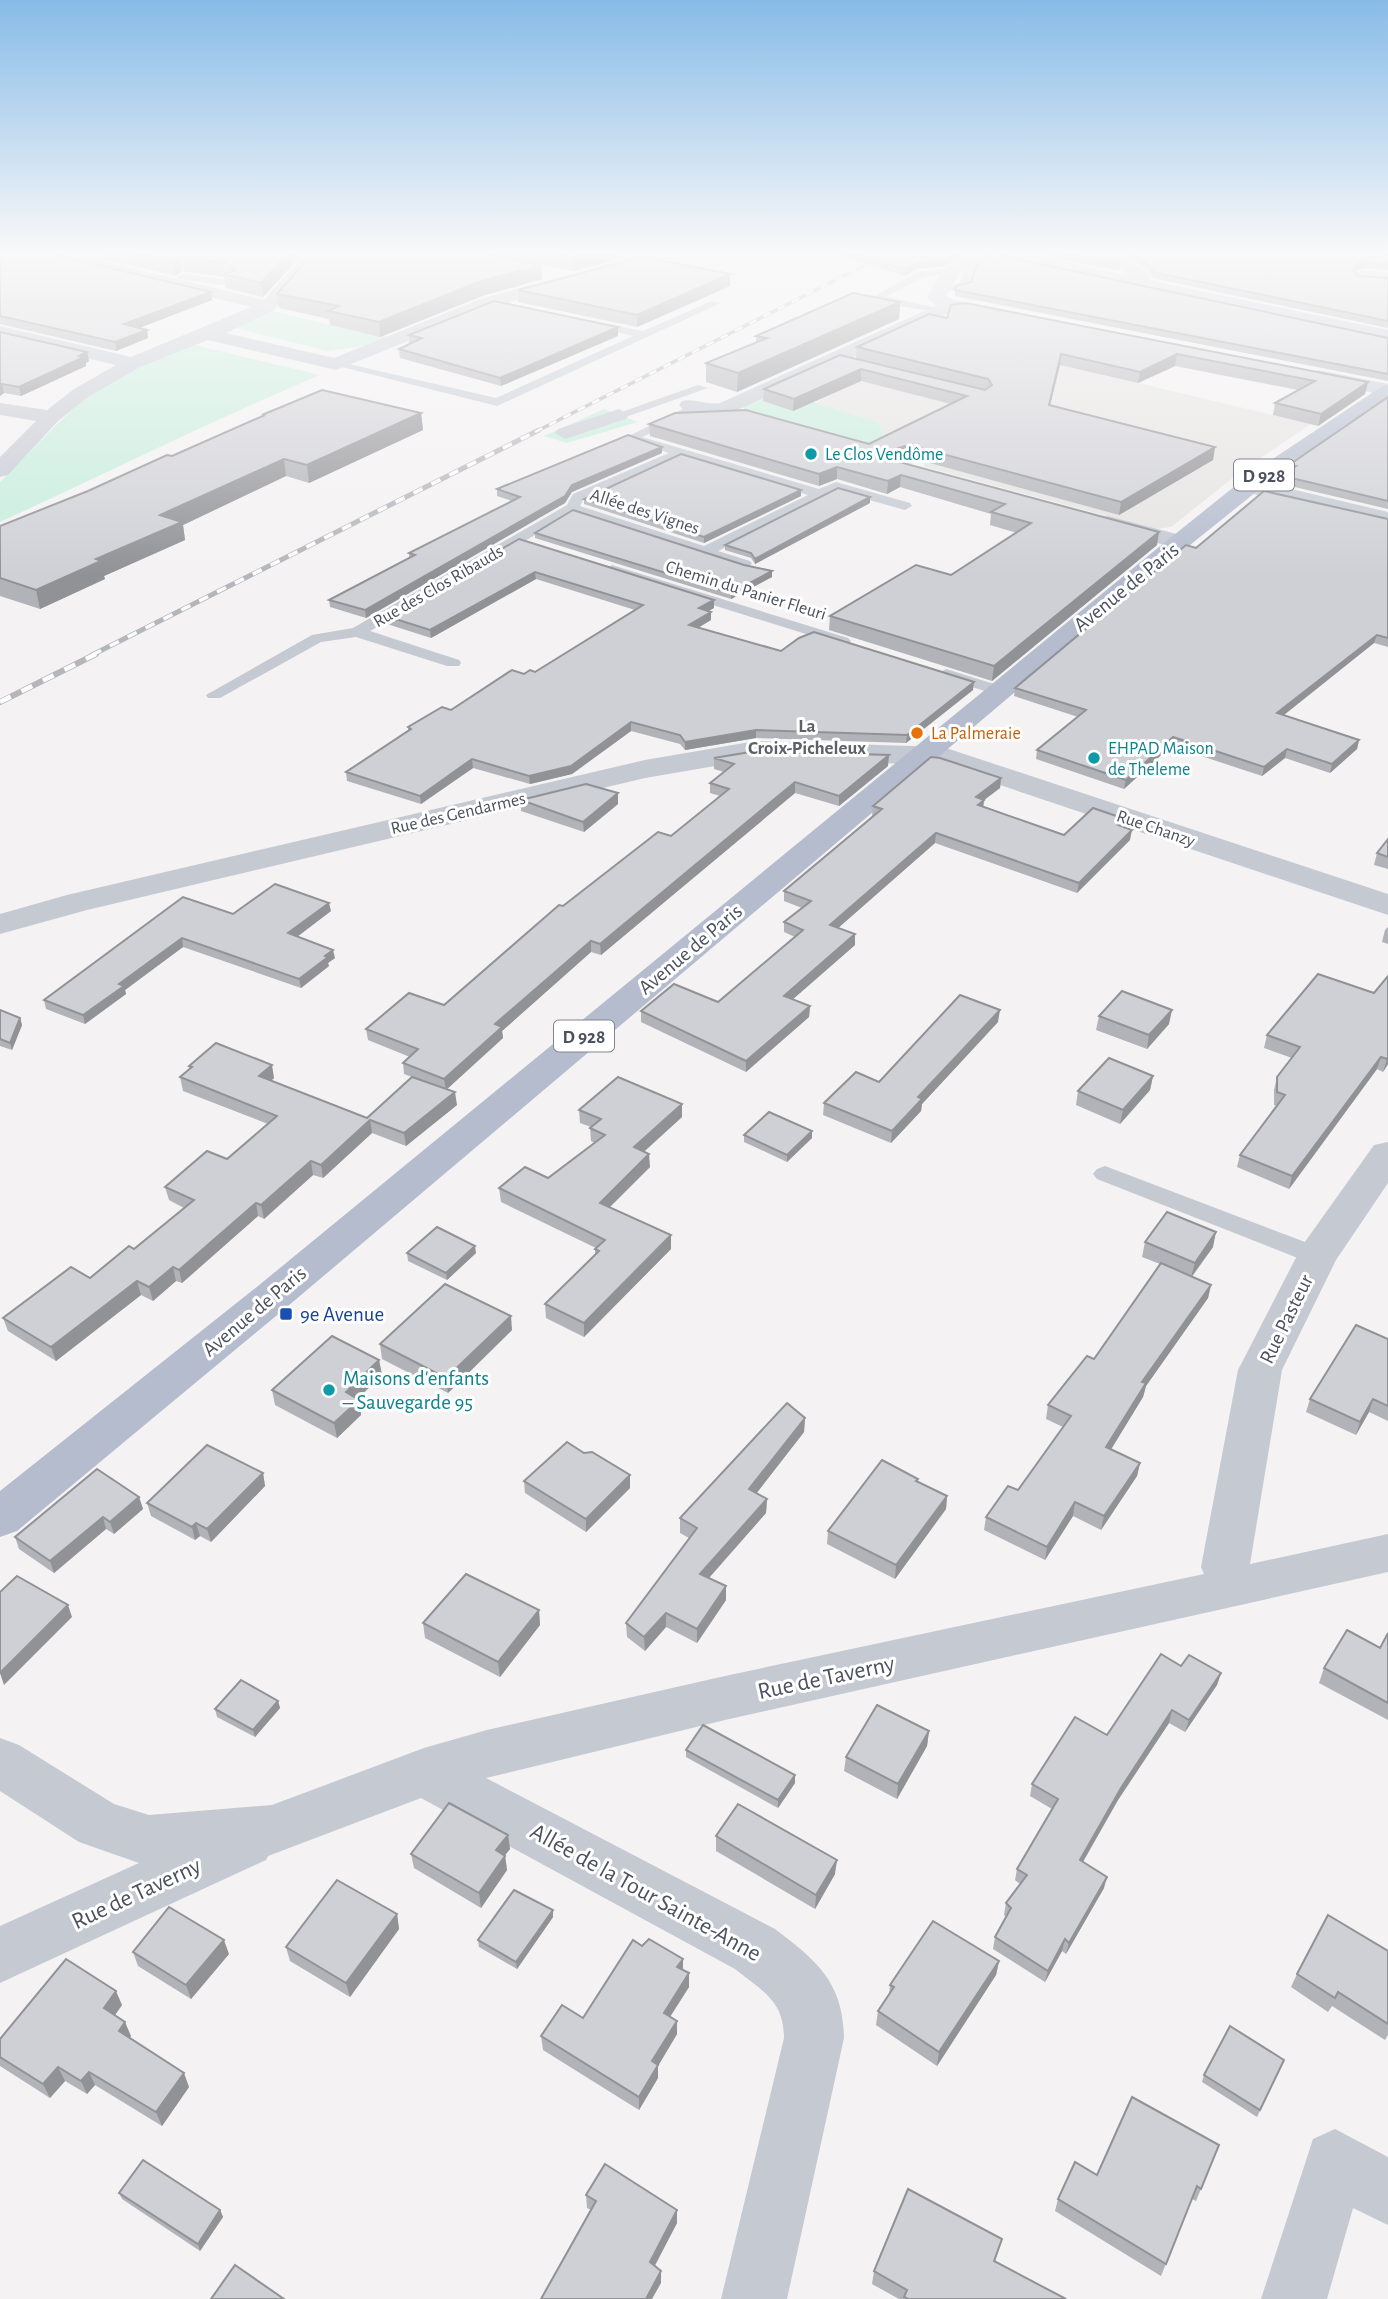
<svg xmlns="http://www.w3.org/2000/svg" width="1388" height="2299" font-family="'Alegreya Sans',sans-serif">
	<style>
		.education { fill: #e5e4e3 }
		.green { fill: #c5eddc }
		.lines { fill: none; stroke-linecap: round; stroke-linejoin: round }
		.service { fill: #c4c9d2; fill-rule: evenodd }
		.pedestrian { fill: #c4c9d2; fill-rule: evenodd }
		.minor { fill: #c4c9d2; fill-rule: evenodd }
		.secondary { fill: #c7ccd8; fill-rule: evenodd }
		.primary { fill: #b4bcce; fill-rule: evenodd }
		.rail-far2-casing { stroke: #b5b6bb; stroke-width: 3.5 }
		.rail-far1-casing { stroke: #b5b6bb; stroke-width: 5 }
		.rail-casing { stroke: #b5b6bb; stroke-width: 6 }
		.rail-far2 { stroke: #fff; stroke-width: 2.5; stroke-dasharray: 8; stroke-linecap: butt }
		.rail-far1 { stroke: #fff; stroke-width: 3.5; stroke-dasharray: 10; stroke-linecap: butt }
		.rail { stroke: #fff; stroke-width: 4.5; stroke-dasharray: 12; stroke-linecap: butt }
		.wall { fill: #b2b3b8 }
		.shaded-wall { fill: #919296 }
		.building { fill: #cfd0d6; stroke: #919296; stroke-width: 2 }
		.culture-dot { fill: #0f9aa8; stroke: #fff; stroke-width: 2.5 }
		.food-dot { fill: #e8710a; stroke: #fff; stroke-width: 2.5 }
		.transit-dot { fill: #1a4fb4; stroke: #fff; stroke-width: 2.5 }
		.labels { text-anchor: middle; stroke-width: 6; stroke-linejoin: round; paint-order: stroke }
		.far-culture-label { font-size: 18px; fill: #0d838f; stroke: #fff; text-anchor: start }
		.far-street-label { font-size: 18px; fill: #4b515e; stroke: #fff }
		.far-food-label { font-size: 18px; fill: #c56008; stroke: #fff; text-anchor: start }
		.shield { fill: #fff; stroke: #81858e; stroke-width: 2 }
		.shield-label { font-size: 19px; font-weight: bold; fill: #4b515e }
		.far-neighbourhood-label { font-size: 19px; font-weight: bold; fill: #5f6166; stroke: #fff }
		.street-label { font-size: 21px; fill: #4b515e; stroke: #fff }
		.transit-label { font-size: 21px; fill: #164399; stroke: #fff; text-anchor: start }
		.culture-label { font-size: 21px; fill: #0d838f; stroke: #fff; text-anchor: start }
		.near-street-label { font-size: 24px; fill: #4b515e; stroke: #fff }
	</style>
	<rect width="100%" height="100%" fill="#f4f2f2"/>
	<path class="education" d="M 901,340 L 995,349 L 1311,424 L 1244,469 L 1171,527 L 1155,529 L 925,467 L 921,458 L 885,440 L 879,423 L 817,403 L 865,361 Z"/>
	<g class="green">
		<path d="M 265,309 L 360,332 L 399,338 L 393,342 L 328,351 L 231,327 Z"/>
		<path d="M 190,344 L 320,375 C 211,421 107,473 0,522 L 0,482 C 31,452 59,419 93,392 C 121,369 157,357 190,344 Z"/>
		<path d="M 774,394 L 817,403 L 879,423 L 885,440 L 918,459 L 903,470 L 734,414 L 745,410 L 742,406 Z"/>
		<path d="M 604,409 L 638,422 L 567,443 L 544,436 Z"/>
	</g>
	<g class="lines">
		<g class="service">
			<path d="M 963,259 L 976,265 L 970,286 L 935,295 L 935,291 L 961,282 L 966,266 L 958,262 Z"/>
			<path d="M 948,268 L 952,269 L 952,273 L 923,277 L 886,297 L 943,309 L 943,313 L 884,304 L 874,297 L 917,272 Z"/>
			<path d="M 182,274 L 230,280 L 235,283 L 230,286 L 178,279 L 177,277 Z"/>
			<path d="M 712,301 L 721,303 L 497,406 L 330,364 L 336,361 L 496,398 L 633,336 L 584,324 L 584,320 L 643,331 Z"/>
			<path d="M 698,385 L 708,388 L 623,418 L 613,415 Z"/>
			<path d="M 704,407 L 708,408 L 708,414 L 691,415 L 642,437 L 819,489 L 836,482 L 910,503 L 912,506 L 905,510 L 837,491 L 718,551 L 750,561 L 752,564 L 745,568 L 573,513 L 370,631 L 459,660 L 461,663 L 459,666 L 447,666 L 356,637 L 321,642 L 220,698 L 208,698 L 206,695 L 312,635 L 353,628 L 567,505 L 573,494 L 669,453 L 625,438 L 685,408 ZM 681,457 L 808,495 L 704,546 L 580,506 L 583,500 Z"/>
			<path d="M 612,565 L 848,638 L 851,641 L 848,644 L 838,644 L 607,572 L 605,569 Z"/>
			<path d="M 946,669 L 1007,688 L 1009,691 L 1001,696 L 940,677 L 938,674 Z"/>
			<path d="M 1105,1166 L 1326,1250 L 1329,1256 L 1326,1262 L 1317,1264 L 1308,1262 L 1097,1179 L 1093,1174 L 1097,1169 Z"/>
		</g>
		<path class="pedestrian" d="M 619,409 L 628,415 L 626,419 L 565,439 L 555,433 L 558,429 Z"/>
		<g class="minor">
			<path d="M 41,253 L 69,253 L 264,300 L 306,253 L 323,253 L 274,310 L 226,333 L 334,358 L 483,298 L 650,253 L 677,253 L 675,257 L 495,306 L 336,370 L 208,340 L 140,367 L 88,397 L 58,421 L 8,475 L 0,477 L 0,457 L 36,421 L 0,415 L 0,403 L 47,410 L 74,389 L 116,365 L 0,338 L 0,326 L 131,357 L 251,307 L 43,257 Z"/>
			<path d="M 1100,253 L 1119,253 L 1147,272 L 1150,276 L 1146,289 L 1134,289 L 1132,278 Z"/>
			<path d="M 1363,271 L 1388,273 L 1388,283 L 1357,280 L 1354,276 L 1357,272 Z"/>
			<path d="M 961,302 L 970,307 L 967,311 L 949,313 L 731,413 C 714,418 691,420 679,405 L 682,401 C 694,398 706,405 720,403 L 940,304 Z"/>
			<path d="M 1249,479 L 1388,512 L 1388,526 L 1241,491 L 1238,486 L 1241,481 Z"/>
			<path d="M 1108,516 L 1188,537 L 1192,542 L 1188,547 L 1180,549 L 1100,528 L 1096,523 L 1100,518 Z"/>
			<path d="M 756,741 L 943,747 L 1388,894 L 1388,915 L 940,765 L 756,759 L 645,778 L 87,910 L 0,934 L 0,914 L 67,895 L 645,760 Z"/>
			<path d="M 1388,1142 L 1388,1183 L 1336,1260 L 1282,1370 L 1250,1564 L 1388,1534 L 1388,1572 L 725,1720 L 486,1778 L 775,1929 C 817,1961 843,1982 844,2038 L 787,2299 L 721,2299 L 784,2038 C 784,2000 762,1991 735,1969 L 421,1798 L 268,1856 L 266,1860 L 0,1983 L 0,1926 L 139,1863 L 79,1842 L 0,1791 L 0,1738 L 19,1745 L 114,1804 L 149,1815 L 272,1805 L 424,1748 L 487,1730 L 725,1676 L 1204,1574 L 1201,1567 L 1238,1370 L 1302,1246 L 1374,1145 Z"/>
			<path d="M 1335,2129 L 1388,2157 L 1388,2225 L 1353,2208 L 1327,2299 L 1261,2299 L 1313,2139 Z"/>
		</g>
		<g class="secondary">
			<path d="M 972,253 L 1019,253 L 1388,330 L 1388,342 L 992,257 L 961,271 L 946,296 L 954,300 L 1007,310 L 1010,314 L 1007,318 L 1001,319 C 979,316 943,316 927,298 C 938,275 947,261 972,253 Z"/>
			<path d="M 1318,370 L 1388,384 L 1388,396 L 1311,380 L 1308,376 Z"/>
		</g>
		<path class="primary" d="M 1388,385 L 1388,400 L 1266,484 L 1175,557 L 288,1306 L 17,1531 L 0,1537 L 0,1491 L 258,1286 L 1159,547 L 1250,474 L 1381,387 Z"/>
		<g class="rail-far2-casing">
			<path id="rail-far2" d="M 535,432 L 889,253"/>
		</g>
		<g class="rail-far1-casing">
			<path id="rail-far1" d="M 92,655 L 539,430"/>
		</g>
		<g class="rail-casing">
			<path id="rail" d="M 0,702 L 96,654"/>
		</g>
		<use href="#rail-far2" class="rail-far2"/>
		<use href="#rail-far1" class="rail-far1"/>
		<use href="#rail" class="rail"/>
	</g>
	<g class="wall">
		<path d="M 0,253 L 211,292 L 212,300 L 139,328 L 147,330 L 148,338 L 116,351 L 0,324 Z"/>
		<path d="M 98,253 L 303,253 L 263,297 L 226,288 L 224,277 L 182,271 L 175,276 L 99,257 Z"/>
		<path d="M 488,253 L 616,253 L 616,260 L 573,271 Z"/>
		<path d="M 829,253 L 967,253 L 945,266 L 917,269 L 905,276 Z"/>
		<path d="M 1031,253 L 1105,253 L 1120,265 L 1119,271 Z"/>
		<path d="M 1123,253 L 1388,253 L 1388,270 L 1363,268 L 1354,272 L 1358,276 L 1388,278 L 1388,328 L 1152,278 L 1148,270 Z"/>
		<path d="M 542,279 L 482,296 L 380,337 L 330,325 L 329,319 L 279,308 L 277,294 Z"/>
		<path d="M 730,286 L 637,327 L 518,302 L 518,290 Z"/>
		<path d="M 955,290 L 1388,338 L 1388,381 L 955,296 Z"/>
		<path d="M 900,302 L 899,319 L 737,392 L 706,382 L 706,363 L 756,343 L 756,336 Z"/>
		<path d="M 947,318 L 1368,382 L 1365,394 L 1318,426 L 1273,415 L 1275,403 L 1298,390 L 1175,366 L 1138,383 L 1060,365 L 1050,405 L 1215,447 L 1213,460 L 1119,515 L 908,457 L 898,460 L 899,462 L 1159,532 L 1157,545 L 992,681 L 829,630 L 830,616 L 951,575 L 1017,533 L 990,525 L 991,514 L 900,487 L 887,494 L 837,479 L 819,486 L 650,436 L 649,424 L 869,444 L 951,404 L 861,381 L 793,411 L 763,401 L 764,389 L 856,358 L 857,347 Z"/>
		<path d="M 618,327 L 618,336 L 501,386 L 400,358 L 399,349 L 411,344 L 409,343 L 409,335 Z"/>
		<path d="M 0,332 L 87,352 L 89,361 L 86,363 L 86,366 L 21,396 L 4,393 L 0,396 Z"/>
		<path d="M 1388,397 L 1388,509 L 1282,484 L 1283,476 L 1288,472 L 1289,465 Z"/>
		<path d="M 421,413 L 423,430 L 309,483 L 286,476 L 183,525 L 185,540 L 104,576 L 105,579 L 40,609 L 0,596 L 0,526 L 172,456 L 262,416 L 262,415 Z"/>
		<path d="M 662,447 L 662,453 L 572,492 L 565,503 L 366,618 L 330,607 L 329,600 L 409,559 L 409,553 L 512,501 L 497,496 L 497,489 Z"/>
		<path d="M 801,490 L 801,496 L 704,543 L 584,504 L 584,499 Z"/>
		<path d="M 870,503 L 755,564 L 751,558 L 725,550 L 725,545 Z"/>
		<path d="M 1388,519 L 1388,647 L 1374,643 L 1284,715 L 1359,740 L 1357,749 L 1330,773 L 1285,758 L 1262,776 L 1171,746 L 1124,789 L 1036,759 L 1037,750 L 1078,717 L 1014,696 L 1015,688 L 1196,548 Z"/>
		<path d="M 535,533 L 772,577 L 731,599 L 535,538 Z"/>
		<path d="M 519,539 L 714,608 L 708,611 L 711,612 L 711,620 L 698,628 L 781,651 L 973,690 L 906,743 L 756,738 L 685,750 L 680,744 L 631,731 L 572,774 L 530,784 L 473,768 L 421,804 L 347,781 L 346,772 L 408,730 L 408,727 L 451,710 L 524,674 L 535,672 L 635,610 L 536,579 L 431,638 L 387,624 L 386,616 Z"/>
		<path d="M 714,758 L 888,766 L 839,806 L 795,793 L 601,955 L 591,952 L 502,1031 L 503,1038 L 447,1089 L 457,1105 L 406,1146 L 372,1133 L 323,1178 L 313,1175 L 264,1219 L 258,1216 L 182,1283 L 176,1281 L 153,1301 L 141,1295 L 56,1361 L 8,1331 L 3,1318 L 90,1278 L 134,1249 L 184,1208 L 169,1200 L 165,1187 L 227,1159 L 268,1124 L 183,1091 L 180,1077 L 190,1070 L 189,1066 L 274,1078 L 271,1081 L 367,1118 L 412,1077 L 404,1074 L 403,1063 L 410,1057 L 368,1040 L 366,1029 L 444,1005 L 563,906 L 671,836 L 720,796 L 710,793 L 710,783 L 724,772 L 714,769 Z"/>
		<path d="M 1001,778 L 1000,788 L 984,800 L 983,806 L 1064,835 L 1124,827 L 1130,840 L 1077,893 L 935,843 L 838,928 L 855,945 L 793,999 L 810,1006 L 809,1017 L 746,1072 L 641,1022 L 641,1011 L 718,1002 L 795,937 L 784,932 L 784,922 L 802,908 L 784,901 L 784,891 L 872,816 L 873,806 Z"/>
		<path d="M 618,793 L 618,804 L 584,832 L 521,811 L 521,800 Z"/>
		<path d="M 1388,839 L 1388,869 L 1374,865 L 1377,853 Z"/>
		<path d="M 331,911 L 297,937 L 335,958 L 328,963 L 329,966 L 301,988 L 183,947 L 125,990 L 126,994 L 85,1024 L 46,1009 L 44,1000 L 233,914 Z"/>
		<path d="M 1388,927 L 1388,944 L 1382,942 L 1385,930 Z"/>
		<path d="M 1388,976 L 1388,1064 L 1383,1072 L 1377,1069 L 1289,1189 L 1237,1167 L 1240,1155 L 1277,1106 L 1274,1105 L 1274,1090 L 1277,1077 L 1292,1058 L 1264,1048 L 1267,1035 L 1374,993 Z"/>
		<path d="M 0,1010 L 20,1018 L 22,1025 L 12,1050 L 0,1046 Z"/>
		<path d="M 1099,1016 L 1169,1024 L 1147,1049 L 1096,1030 Z"/>
		<path d="M 998,1022 L 922,1104 L 921,1111 L 891,1143 L 823,1115 L 824,1103 L 879,1082 Z"/>
		<path d="M 1153,1076 L 1150,1090 L 1120,1124 L 1076,1105 L 1078,1091 Z"/>
		<path d="M 579,1110 L 682,1117 L 644,1151 L 650,1167 L 609,1207 L 671,1235 L 671,1249 L 584,1337 L 546,1318 L 545,1304 L 595,1255 L 595,1249 L 596,1248 L 501,1202 L 499,1188 L 548,1178 L 595,1143 L 591,1141 L 590,1128 L 591,1127 L 580,1123 Z"/>
		<path d="M 744,1135 L 812,1138 L 787,1162 L 744,1142 Z"/>
		<path d="M 1145,1242 L 1213,1247 L 1192,1277 L 1211,1285 L 1208,1298 L 1146,1386 L 1143,1397 L 1111,1449 L 1140,1463 L 1137,1476 L 1101,1530 L 1073,1516 L 1045,1560 L 984,1530 L 986,1517 L 1018,1490 L 1063,1427 L 1046,1419 L 1048,1405 L 1094,1359 L 1160,1264 L 1142,1257 Z"/>
		<path d="M 407,1253 L 476,1253 L 447,1280 L 408,1261 Z"/>
		<path d="M 512,1330 L 448,1393 L 382,1359 L 380,1344 Z"/>
		<path d="M 1388,1339 L 1388,1421 L 1369,1412 L 1356,1435 L 1306,1412 L 1310,1399 Z"/>
		<path d="M 379,1360 L 382,1375 L 357,1399 L 359,1400 L 361,1415 L 337,1438 L 275,1405 L 272,1390 Z"/>
		<path d="M 805,1418 L 804,1432 L 756,1493 L 767,1499 L 766,1513 L 709,1578 L 726,1600 L 697,1643 L 666,1627 L 645,1651 L 627,1637 L 626,1623 L 689,1538 L 680,1533 L 680,1518 Z"/>
		<path d="M 584,1453 L 630,1475 L 630,1488 L 586,1532 L 525,1493 L 524,1481 Z"/>
		<path d="M 263,1473 L 265,1486 L 211,1542 L 200,1536 L 195,1540 L 151,1516 L 147,1503 Z"/>
		<path d="M 918,1479 L 918,1482 L 947,1496 L 946,1509 L 895,1579 L 827,1544 L 828,1531 Z"/>
		<path d="M 139,1497 L 143,1509 L 114,1534 L 106,1529 L 54,1573 L 19,1549 L 15,1537 Z"/>
		<path d="M 539,1610 L 540,1625 L 500,1677 L 425,1638 L 423,1623 Z"/>
		<path d="M 1388,1633 L 1388,1720 L 1319,1683 L 1324,1668 L 1380,1648 Z"/>
		<path d="M 1181,1666 L 1221,1673 L 1217,1685 L 1185,1732 L 1169,1723 L 1118,1800 L 1083,1862 L 1104,1888 L 1066,1954 L 1062,1951 L 1045,1982 L 993,1949 L 995,1937 L 1006,1917 L 1004,1915 L 1006,1903 L 1020,1884 L 1015,1880 L 1017,1869 L 1052,1809 L 1030,1796 L 1032,1784 L 1107,1735 Z"/>
		<path d="M 278,1701 L 280,1708 L 255,1737 L 217,1717 L 215,1709 Z"/>
		<path d="M 929,1731 L 927,1746 L 897,1799 L 844,1771 L 846,1757 Z"/>
		<path d="M 686,1750 L 795,1775 L 795,1783 L 778,1808 L 686,1757 Z"/>
		<path d="M 508,1835 L 510,1849 L 505,1855 L 507,1870 L 481,1908 L 414,1868 L 411,1854 Z"/>
		<path d="M 716,1836 L 835,1874 L 815,1909 L 716,1851 Z"/>
		<path d="M 553,1910 L 553,1917 L 517,1969 L 479,1947 L 478,1940 Z"/>
		<path d="M 397,1914 L 399,1929 L 350,1997 L 290,1961 L 286,1947 Z"/>
		<path d="M 642,1946 L 683,1959 L 683,1970 L 689,1973 L 689,1987 L 670,2017 L 677,2034 L 658,2066 L 658,2078 L 639,2110 L 543,2050 L 541,2036 L 583,2018 Z"/>
		<path d="M 1388,1951 L 1388,2035 L 1385,2040 L 1332,2006 L 1328,2012 L 1291,1987 L 1297,1974 Z"/>
		<path d="M 133,1952 L 229,1954 L 191,1999 L 138,1966 Z"/>
		<path d="M 999,1961 L 996,1975 L 937,2066 L 876,2025 L 878,2011 L 889,1995 L 890,1985 Z"/>
		<path d="M 122,2005 L 115,2015 L 131,2036 L 129,2038 L 189,2087 L 162,2126 L 95,2085 L 87,2094 L 65,2081 L 50,2098 L 0,2066 L 0,2039 Z"/>
		<path d="M 1284,2060 L 1257,2117 L 1202,2082 L 1204,2075 Z"/>
		<path d="M 1219,2145 L 1196,2201 L 1192,2199 L 1161,2276 L 1055,2211 L 1058,2199 L 1097,2175 Z"/>
		<path d="M 119,2193 L 220,2210 L 223,2217 L 200,2251 L 122,2199 Z"/>
		<path d="M 586,2195 L 677,2210 L 677,2223 L 655,2266 L 661,2271 L 661,2283 L 591,2210 L 587,2208 Z"/>
		<path d="M 1002,2239 L 995,2262 L 1066,2299 L 899,2299 L 872,2284 L 874,2271 Z"/>
	</g>
	<g class="shaded-wall">
		<path d="M 288,253 L 303,253 L 263,297 L 261,283 Z"/>
		<path d="M 589,253 L 616,253 L 616,260 L 573,271 L 572,257 Z"/>
		<path d="M 957,253 L 967,253 L 945,266 L 917,269 L 905,276 L 906,269 L 917,263 Z"/>
		<path d="M 180,257 L 182,271 L 175,276 L 172,262 Z"/>
		<path d="M 1364,262 L 1363,268 L 1355,270 L 1351,276 L 1353,270 L 1356,264 Z"/>
		<path d="M 541,265 L 542,279 L 482,296 L 380,337 L 379,322 L 481,281 Z"/>
		<path d="M 730,274 L 730,286 L 637,327 L 637,315 Z"/>
		<path d="M 211,292 L 212,300 L 126,333 L 124,324 Z"/>
		<path d="M 900,302 L 899,319 L 737,392 L 738,373 Z"/>
		<path d="M 618,327 L 618,336 L 501,386 L 500,378 Z"/>
		<path d="M 147,330 L 148,338 L 116,351 L 115,342 Z"/>
		<path d="M 87,352 L 89,361 L 86,363 L 86,366 L 21,396 L 19,387 L 79,356 Z"/>
		<path d="M 1061,354 L 1060,365 L 1047,417 L 1049,405 Z"/>
		<path d="M 1177,354 L 1175,366 L 1138,383 L 1140,372 Z"/>
		<path d="M 861,369 L 861,381 L 793,411 L 794,399 Z"/>
		<path d="M 1368,382 L 1365,394 L 1318,426 L 1321,414 Z"/>
		<path d="M 2,384 L 4,393 L 0,396 L 0,385 Z"/>
		<path d="M 421,413 L 423,430 L 309,483 L 307,465 Z"/>
		<path d="M 909,445 L 908,457 L 897,461 L 895,456 L 898,448 Z"/>
		<path d="M 662,447 L 662,453 L 572,492 L 565,503 L 366,618 L 365,610 L 572,485 Z"/>
		<path d="M 1215,447 L 1213,460 L 1119,515 L 1121,502 Z"/>
		<path d="M 284,459 L 286,476 L 183,525 L 185,540 L 104,576 L 105,579 L 40,609 L 36,590 L 96,559 L 160,515 Z"/>
		<path d="M 837,467 L 837,479 L 819,486 L 819,474 Z"/>
		<path d="M 901,475 L 900,487 L 887,494 L 888,481 Z"/>
		<path d="M 801,490 L 801,496 L 704,543 L 704,537 Z"/>
		<path d="M 870,497 L 870,503 L 755,564 L 755,559 Z"/>
		<path d="M 1159,532 L 1157,545 L 992,681 L 994,666 Z"/>
		<path d="M 772,571 L 772,577 L 731,599 L 731,593 Z"/>
		<path d="M 535,572 L 536,579 L 431,638 L 430,630 Z"/>
		<path d="M 714,600 L 714,608 L 699,616 L 699,608 Z"/>
		<path d="M 711,612 L 711,620 L 689,633 L 689,625 Z"/>
		<path d="M 1377,635 L 1374,643 L 1275,722 L 1277,713 Z"/>
		<path d="M 974,682 L 973,690 L 906,743 L 907,735 Z"/>
		<path d="M 631,722 L 631,731 L 572,774 L 530,784 L 529,776 Z"/>
		<path d="M 756,730 L 756,738 L 685,750 L 685,742 Z"/>
		<path d="M 1173,737 L 1171,746 L 1124,789 L 1126,780 Z"/>
		<path d="M 1359,740 L 1357,749 L 1330,773 L 1332,764 Z"/>
		<path d="M 1287,749 L 1285,758 L 1262,776 L 1264,767 Z"/>
		<path d="M 889,755 L 888,766 L 839,806 L 839,796 Z"/>
		<path d="M 472,759 L 473,768 L 421,804 L 420,796 Z"/>
		<path d="M 1001,778 L 1000,788 L 984,800 L 983,810 L 977,815 L 976,797 Z"/>
		<path d="M 795,782 L 795,793 L 601,955 L 600,944 Z"/>
		<path d="M 618,793 L 618,804 L 584,832 L 583,822 Z"/>
		<path d="M 1125,819 L 1123,829 L 1118,825 Z"/>
		<path d="M 1132,830 L 1130,840 L 1077,893 L 1079,883 Z"/>
		<path d="M 936,833 L 935,843 L 829,936 L 830,925 Z"/>
		<path d="M 329,903 L 331,911 L 290,942 L 288,933 Z"/>
		<path d="M 855,934 L 855,945 L 784,1007 L 784,996 Z"/>
		<path d="M 182,938 L 183,947 L 125,990 L 126,994 L 85,1024 L 83,1015 L 119,984 Z"/>
		<path d="M 591,941 L 591,952 L 502,1031 L 503,1038 L 446,1090 L 444,1079 L 495,1024 Z"/>
		<path d="M 333,950 L 335,958 L 328,963 L 329,966 L 301,988 L 299,979 Z"/>
		<path d="M 810,1006 L 809,1017 L 746,1072 L 746,1061 Z"/>
		<path d="M 1000,1010 L 998,1022 L 922,1104 L 921,1111 L 891,1143 L 892,1131 L 918,1097 Z"/>
		<path d="M 1172,1010 L 1169,1024 L 1147,1049 L 1149,1035 Z"/>
		<path d="M 20,1018 L 22,1025 L 12,1050 L 10,1043 Z"/>
		<path d="M 1381,1057 L 1377,1069 L 1289,1189 L 1292,1176 Z"/>
		<path d="M 1388,1057 L 1388,1064 L 1383,1072 L 1387,1059 Z"/>
		<path d="M 272,1065 L 274,1078 L 261,1089 L 259,1076 Z"/>
		<path d="M 1153,1076 L 1150,1090 L 1120,1124 L 1123,1110 Z"/>
		<path d="M 455,1092 L 457,1105 L 406,1146 L 404,1133 Z"/>
		<path d="M 682,1104 L 682,1117 L 635,1160 L 634,1147 Z"/>
		<path d="M 370,1120 L 372,1133 L 323,1178 L 321,1165 Z"/>
		<path d="M 812,1131 L 812,1138 L 787,1162 L 787,1155 Z"/>
		<path d="M 649,1154 L 650,1167 L 601,1216 L 600,1203 Z"/>
		<path d="M 311,1161 L 313,1175 L 264,1219 L 261,1205 Z"/>
		<path d="M 256,1203 L 258,1216 L 182,1283 L 179,1270 Z"/>
		<path d="M 1216,1232 L 1213,1247 L 1191,1277 L 1195,1263 Z"/>
		<path d="M 671,1235 L 671,1249 L 584,1337 L 584,1323 Z"/>
		<path d="M 475,1246 L 476,1253 L 447,1280 L 446,1273 Z"/>
		<path d="M 173,1267 L 176,1281 L 153,1301 L 149,1287 Z"/>
		<path d="M 137,1281 L 141,1295 L 56,1361 L 51,1347 Z"/>
		<path d="M 1211,1285 L 1208,1298 L 1146,1386 L 1143,1397 L 1104,1461 L 1106,1447 L 1142,1382 Z"/>
		<path d="M 511,1316 L 512,1330 L 448,1393 L 446,1378 Z"/>
		<path d="M 379,1360 L 382,1375 L 349,1407 L 346,1392 Z"/>
		<path d="M 1373,1399 L 1369,1412 L 1356,1435 L 1360,1422 Z"/>
		<path d="M 359,1400 L 361,1415 L 337,1438 L 334,1423 Z"/>
		<path d="M 805,1418 L 804,1432 L 749,1503 L 749,1489 Z"/>
		<path d="M 1140,1463 L 1137,1476 L 1101,1530 L 1104,1516 Z"/>
		<path d="M 263,1473 L 265,1486 L 211,1542 L 207,1529 Z"/>
		<path d="M 630,1475 L 630,1488 L 586,1532 L 586,1519 Z"/>
		<path d="M 947,1496 L 946,1509 L 895,1579 L 896,1565 Z"/>
		<path d="M 139,1497 L 143,1509 L 114,1534 L 110,1522 Z"/>
		<path d="M 767,1499 L 766,1513 L 700,1588 L 700,1574 Z"/>
		<path d="M 1075,1502 L 1073,1516 L 1045,1560 L 1047,1547 Z"/>
		<path d="M 103,1517 L 106,1529 L 54,1573 L 50,1561 Z"/>
		<path d="M 196,1523 L 200,1536 L 195,1540 L 192,1527 Z"/>
		<path d="M 726,1586 L 726,1600 L 697,1643 L 697,1629 Z"/>
		<path d="M 68,1605 L 72,1617 L 4,1685 L 0,1673 Z"/>
		<path d="M 539,1610 L 540,1625 L 500,1677 L 498,1662 Z"/>
		<path d="M 666,1613 L 666,1627 L 645,1651 L 644,1637 Z"/>
		<path d="M 1221,1673 L 1217,1685 L 1185,1732 L 1189,1720 Z"/>
		<path d="M 278,1701 L 280,1708 L 255,1737 L 253,1730 Z"/>
		<path d="M 1172,1710 L 1169,1723 L 1118,1800 L 1077,1872 L 1080,1860 L 1121,1788 Z"/>
		<path d="M 929,1731 L 927,1746 L 897,1799 L 898,1784 Z"/>
		<path d="M 795,1775 L 795,1783 L 778,1808 L 778,1800 Z"/>
		<path d="M 508,1835 L 510,1849 L 498,1864 L 496,1850 Z"/>
		<path d="M 505,1856 L 507,1870 L 481,1908 L 479,1893 Z"/>
		<path d="M 837,1860 L 835,1874 L 815,1909 L 816,1895 Z"/>
		<path d="M 1107,1877 L 1104,1888 L 1066,1954 L 1069,1943 Z"/>
		<path d="M 553,1910 L 553,1917 L 517,1969 L 516,1962 Z"/>
		<path d="M 397,1914 L 399,1929 L 350,1997 L 346,1983 Z"/>
		<path d="M 1065,1939 L 1062,1951 L 1045,1982 L 1048,1971 Z"/>
		<path d="M 224,1940 L 229,1954 L 191,1999 L 186,1985 Z"/>
		<path d="M 683,1959 L 683,1973 L 677,1967 Z"/>
		<path d="M 999,1961 L 996,1975 L 937,2066 L 939,2052 Z"/>
		<path d="M 689,1973 L 689,1987 L 664,2026 L 664,2013 Z"/>
		<path d="M 116,1991 L 122,2005 L 110,2022 L 104,2008 Z"/>
		<path d="M 677,2021 L 677,2034 L 658,2066 L 658,2078 L 639,2110 L 639,2097 L 652,2061 Z"/>
		<path d="M 125,2022 L 131,2036 L 124,2045 L 119,2031 Z"/>
		<path d="M 58,2067 L 65,2081 L 50,2098 L 43,2084 Z"/>
		<path d="M 89,2072 L 95,2085 L 87,2094 L 81,2081 Z"/>
		<path d="M 184,2073 L 189,2087 L 162,2126 L 156,2112 Z"/>
		<path d="M 220,2210 L 223,2217 L 200,2251 L 198,2244 Z"/>
		<path d="M 677,2210 L 677,2223 L 650,2274 L 650,2262 Z"/>
		<path d="M 661,2271 L 661,2283 L 652,2299 L 646,2299 Z"/>
	</g>
	<g class="building">
		<path d="M 0,253 L 47,253 L 211,292 L 124,324 L 147,330 L 115,342 L 0,316 Z"/>
		<path d="M 135,253 L 288,253 L 261,283 L 224,274 L 235,270 L 228,263 L 180,257 L 172,262 Z"/>
		<path d="M 313,253 L 480,253 L 541,265 L 481,281 L 379,322 L 328,311 L 339,306 L 277,294 Z"/>
		<path d="M 551,253 L 589,253 L 572,257 Z"/>
		<path d="M 850,253 L 957,253 L 945,260 L 917,263 L 906,269 Z"/>
		<path d="M 1062,253 L 1105,253 L 1120,265 Z"/>
		<path d="M 1133,253 L 1388,253 L 1388,264 L 1364,262 L 1356,264 L 1353,270 L 1358,276 L 1388,278 L 1388,321 L 1153,272 L 1149,264 Z"/>
		<path d="M 993,254 L 1388,338 L 1388,374 L 955,290 L 956,286 L 971,282 L 979,260 Z"/>
		<path d="M 642,257 L 730,274 L 637,315 L 518,290 Z"/>
		<path d="M 853,293 L 900,302 L 738,373 L 706,363 L 767,338 L 756,336 Z"/>
		<path d="M 494,301 L 618,327 L 500,378 L 399,349 L 422,338 L 409,335 Z"/>
		<path d="M 965,303 L 1368,382 L 1321,414 L 1275,403 L 1315,381 L 1177,354 L 1140,372 L 1061,354 L 1049,405 L 1215,447 L 1121,502 L 909,445 L 898,448 L 895,456 L 899,462 L 1159,532 L 994,666 L 830,616 L 916,565 L 951,575 L 1031,523 L 991,512 L 1005,504 L 901,475 L 888,481 L 837,467 L 819,474 L 649,424 L 675,413 L 746,410 L 869,444 L 967,396 L 861,369 L 794,399 L 764,389 L 840,355 L 985,390 L 992,385 L 988,379 L 857,347 L 929,314 L 947,318 L 951,305 Z"/>
		<path d="M 0,332 L 87,352 L 79,356 L 84,357 L 19,387 L 2,384 L 0,385 Z"/>
		<path d="M 322,390 L 421,413 L 307,465 L 284,459 L 160,515 L 182,522 L 96,559 L 101,561 L 36,590 L 0,578 L 0,526 L 88,491 L 167,455 L 172,456 L 265,415 L 262,415 Z"/>
		<path d="M 1388,397 L 1388,501 L 1283,476 L 1296,466 L 1289,465 Z"/>
		<path d="M 628,435 L 662,447 L 572,485 L 565,496 L 365,610 L 329,600 L 415,555 L 409,553 L 520,497 L 497,489 Z"/>
		<path d="M 681,454 L 801,490 L 704,537 L 584,499 Z"/>
		<path d="M 838,488 L 870,497 L 755,559 L 751,553 L 725,545 Z"/>
		<path d="M 1264,491 L 1388,519 L 1388,638 L 1377,635 L 1277,713 L 1359,740 L 1332,764 L 1287,749 L 1264,767 L 1173,737 L 1126,780 L 1037,750 L 1086,710 L 1015,688 L 1186,545 L 1196,548 Z"/>
		<path d="M 573,510 L 744,565 L 772,571 L 731,593 L 535,533 Z"/>
		<path d="M 519,539 L 714,600 L 699,608 L 711,612 L 689,625 L 781,651 L 799,638 L 814,632 L 974,682 L 907,735 L 756,730 L 685,742 L 680,735 L 631,722 L 571,766 L 529,776 L 472,759 L 420,796 L 346,772 L 411,729 L 408,727 L 442,707 L 451,710 L 512,670 L 524,674 L 530,670 L 535,672 L 643,605 L 535,572 L 430,630 L 386,616 Z"/>
		<path d="M 756,751 L 889,755 L 839,796 L 795,782 L 600,944 L 591,941 L 495,1024 L 502,1027 L 444,1079 L 403,1063 L 418,1049 L 366,1029 L 409,993 L 444,1005 L 559,905 L 563,906 L 658,832 L 671,836 L 729,789 L 710,783 L 734,764 L 714,758 Z"/>
		<path d="M 931,757 L 940,758 L 1001,778 L 976,797 L 984,800 L 978,805 L 1064,835 L 1093,808 L 1125,819 L 1118,825 L 1132,830 L 1079,883 L 936,833 L 830,925 L 855,934 L 784,996 L 810,1006 L 746,1061 L 641,1011 L 674,984 L 718,1002 L 803,930 L 784,922 L 811,901 L 784,891 L 882,809 L 873,806 Z"/>
		<path d="M 586,784 L 618,793 L 583,822 L 521,800 Z"/>
		<path d="M 1388,839 L 1388,857 L 1377,853 Z"/>
		<path d="M 275,884 L 329,903 L 288,933 L 333,950 L 325,956 L 328,957 L 299,979 L 182,938 L 119,984 L 124,986 L 83,1015 L 44,1000 L 183,897 L 233,914 Z"/>
		<path d="M 1318,974 L 1374,993 L 1388,976 L 1388,1057 L 1387,1059 L 1381,1057 L 1292,1176 L 1240,1155 L 1285,1095 L 1277,1092 L 1277,1077 L 1300,1047 L 1267,1035 Z"/>
		<path d="M 1122,991 L 1172,1010 L 1149,1035 L 1099,1016 Z"/>
		<path d="M 960,995 L 1000,1010 L 918,1097 L 922,1099 L 892,1131 L 824,1103 L 856,1072 L 879,1082 Z"/>
		<path d="M 0,1010 L 20,1018 L 10,1043 L 0,1039 Z"/>
		<path d="M 216,1043 L 272,1065 L 259,1076 L 367,1118 L 412,1077 L 455,1092 L 404,1133 L 370,1120 L 321,1165 L 311,1161 L 261,1205 L 256,1203 L 179,1270 L 173,1267 L 149,1287 L 137,1281 L 51,1347 L 3,1318 L 71,1267 L 90,1278 L 129,1246 L 134,1249 L 194,1200 L 165,1187 L 207,1151 L 227,1159 L 277,1116 L 180,1077 L 192,1067 L 189,1066 Z"/>
		<path d="M 1109,1058 L 1153,1076 L 1123,1110 L 1078,1091 Z"/>
		<path d="M 618,1077 L 682,1104 L 634,1147 L 649,1154 L 600,1203 L 671,1235 L 584,1323 L 545,1304 L 599,1251 L 595,1249 L 605,1240 L 499,1188 L 525,1167 L 548,1178 L 605,1135 L 590,1128 L 601,1119 L 579,1110 Z"/>
		<path d="M 769,1112 L 812,1131 L 787,1155 L 744,1135 Z"/>
		<path d="M 1167,1212 L 1216,1232 L 1195,1263 L 1145,1242 Z"/>
		<path d="M 437,1227 L 475,1246 L 446,1273 L 407,1253 Z"/>
		<path d="M 1161,1263 L 1211,1285 L 1142,1382 L 1146,1383 L 1106,1447 L 1140,1463 L 1104,1516 L 1075,1502 L 1047,1547 L 986,1517 L 1008,1486 L 1018,1490 L 1071,1416 L 1048,1405 L 1087,1356 L 1094,1359 Z"/>
		<path d="M 445,1284 L 511,1316 L 446,1378 L 380,1344 Z"/>
		<path d="M 1356,1325 L 1388,1339 L 1388,1406 L 1373,1399 L 1360,1422 L 1310,1399 Z"/>
		<path d="M 332,1336 L 379,1360 L 346,1392 L 359,1400 L 334,1423 L 272,1390 Z"/>
		<path d="M 787,1403 L 805,1418 L 749,1489 L 767,1499 L 700,1574 L 726,1586 L 697,1629 L 666,1613 L 644,1637 L 626,1623 L 697,1528 L 680,1518 Z"/>
		<path d="M 567,1442 L 584,1453 L 592,1452 L 630,1475 L 586,1519 L 524,1481 Z"/>
		<path d="M 207,1445 L 263,1473 L 207,1529 L 196,1523 L 192,1527 L 147,1503 Z"/>
		<path d="M 882,1460 L 918,1479 L 916,1481 L 947,1496 L 896,1565 L 828,1531 Z"/>
		<path d="M 97,1469 L 139,1497 L 110,1522 L 103,1517 L 50,1561 L 15,1537 Z"/>
		<path d="M 466,1574 L 539,1610 L 498,1662 L 423,1623 Z"/>
		<path d="M 17,1576 L 68,1605 L 0,1673 L 0,1592 Z"/>
		<path d="M 1347,1630 L 1380,1648 L 1388,1633 L 1388,1703 L 1324,1668 Z"/>
		<path d="M 1161,1654 L 1181,1666 L 1189,1655 L 1221,1673 L 1189,1720 L 1172,1710 L 1121,1788 L 1080,1860 L 1107,1877 L 1069,1943 L 1065,1939 L 1048,1971 L 995,1937 L 1011,1908 L 1006,1903 L 1027,1875 L 1017,1869 L 1058,1799 L 1032,1784 L 1075,1717 L 1107,1735 Z"/>
		<path d="M 241,1680 L 278,1701 L 253,1730 L 215,1709 Z"/>
		<path d="M 877,1705 L 929,1731 L 898,1784 L 846,1757 Z"/>
		<path d="M 703,1725 L 795,1775 L 778,1800 L 686,1750 Z"/>
		<path d="M 449,1803 L 508,1835 L 496,1850 L 505,1856 L 479,1893 L 411,1854 Z"/>
		<path d="M 738,1804 L 837,1860 L 816,1895 L 716,1836 Z"/>
		<path d="M 337,1880 L 397,1914 L 346,1983 L 286,1947 Z"/>
		<path d="M 514,1890 L 553,1910 L 516,1962 L 478,1940 Z"/>
		<path d="M 169,1907 L 224,1940 L 186,1985 L 133,1952 Z"/>
		<path d="M 1328,1915 L 1388,1951 L 1388,2024 L 1338,1992 L 1335,1998 L 1297,1974 Z"/>
		<path d="M 933,1921 L 999,1961 L 939,2052 L 878,2011 L 894,1987 L 890,1985 Z"/>
		<path d="M 649,1939 L 683,1959 L 677,1967 L 689,1973 L 664,2013 L 677,2021 L 652,2061 L 658,2065 L 639,2097 L 541,2036 L 562,2005 L 583,2018 L 633,1940 L 642,1946 Z"/>
		<path d="M 66,1959 L 116,1991 L 104,2008 L 125,2022 L 119,2031 L 184,2073 L 156,2112 L 89,2072 L 81,2081 L 58,2067 L 43,2084 L 0,2057 L 0,2039 Z"/>
		<path d="M 1230,2026 L 1284,2060 L 1260,2110 L 1204,2075 Z"/>
		<path d="M 1132,2097 L 1219,2145 L 1201,2189 L 1197,2186 L 1166,2264 L 1058,2199 L 1075,2162 L 1097,2175 Z"/>
		<path d="M 143,2160 L 220,2210 L 198,2244 L 119,2193 Z"/>
		<path d="M 605,2164 L 677,2210 L 650,2262 L 661,2271 L 646,2299 L 541,2299 L 596,2201 L 586,2195 Z"/>
		<path d="M 908,2189 L 1002,2239 L 994,2261 L 1066,2299 L 908,2299 L 904,2297 L 907,2290 L 874,2271 Z"/>
		<path d="M 235,2265 L 284,2299 L 211,2299 Z"/>
	</g>
	<linearGradient id="sky" x2="0" y2="1"><stop stop-color="#87bbe7"/><stop offset="0.44" stop-color="#faf9f9"/><stop offset="1" stop-color="#faf9f9" stop-opacity="0"/></linearGradient>
	<rect width="1388" height="575" fill="url(#sky)"/>
	<g class="culture-dot">
		<circle cx="811" cy="454" r="7"/>
		<circle cx="1094" cy="758" r="7"/>
		<circle cx="329" cy="1390" r="7"/>
	</g>
	<circle class="food-dot" cx="917" cy="733" r="7"/>
	<rect class="transit-dot" x="279" y="1307" width="14" height="14" rx="3.5"/>
	<g class="labels">
		<g class="far-culture-label">
			<text x="825" y="460">Le Clos Vendôme</text>
			<text x="1108" y="754">EHPAD Maison<tspan x="1108" dy="21">de Theleme</tspan></text>
		</g>
		<g class="far-street-label">
			<text transform="translate(645 511) rotate(18)" y="6">Allée des Vignes</text>
			<text transform="translate(438 586) rotate(-30)" y="6">Rue des Clos Ribauds</text>
			<text transform="translate(746 590) rotate(17)" y="6">Chemin du Panier Fleuri</text>
			<text transform="translate(458 813) rotate(-13)" y="6">Rue des Gendarmes</text>
			<text transform="translate(1156 828) rotate(19)" y="6">Rue Chanzy</text>
		</g>
		<g class="far-food-label">
			<text x="931" y="739">La Palmeraie</text>
		</g>
		<g class="shield">
			<rect x="1234" y="459.5" width="60" height="31" rx="5"/>
			<rect x="554" y="1020.5" width="60" height="31" rx="5"/>
		</g>
		<g class="shield-label">
			<text x="1264" y="482">D 928</text>
			<text x="584" y="1043">D 928</text>
		</g>
		<g class="far-neighbourhood-label">
			<text x="807" y="732">La<tspan x="807" dy="22">Croix-Picheleux</tspan></text>
		</g>
		<g class="street-label">
			<text transform="translate(1126 587) rotate(-39)" y="7">Avenue de Paris</text>
			<text transform="translate(690 949) rotate(-40)" y="7">Avenue de Paris</text>
			<text transform="translate(254 1311) rotate(-40)" y="7">Avenue de Paris</text>
			<text transform="translate(1286 1319) rotate(-64)" y="7">Rue Pasteur</text>
		</g>
		<g class="transit-label">
			<text x="300" y="1321">9e Avenue</text>
		</g>
		<g class="culture-label">
			<text x="343" y="1385">Maisons d'enfants<tspan x="343" dy="24">– Sauvegarde 95</tspan></text>
		</g>
		<g class="near-street-label">
			<text transform="translate(826 1677) rotate(-12)" y="8">Rue de Taverny</text>
			<text transform="translate(646 1892) rotate(29)" y="8">Allée de la Tour Sainte-Anne</text>
			<text transform="translate(136 1893) rotate(-25)" y="8">Rue de Taverny</text>
		</g>
	</g>
</svg>
